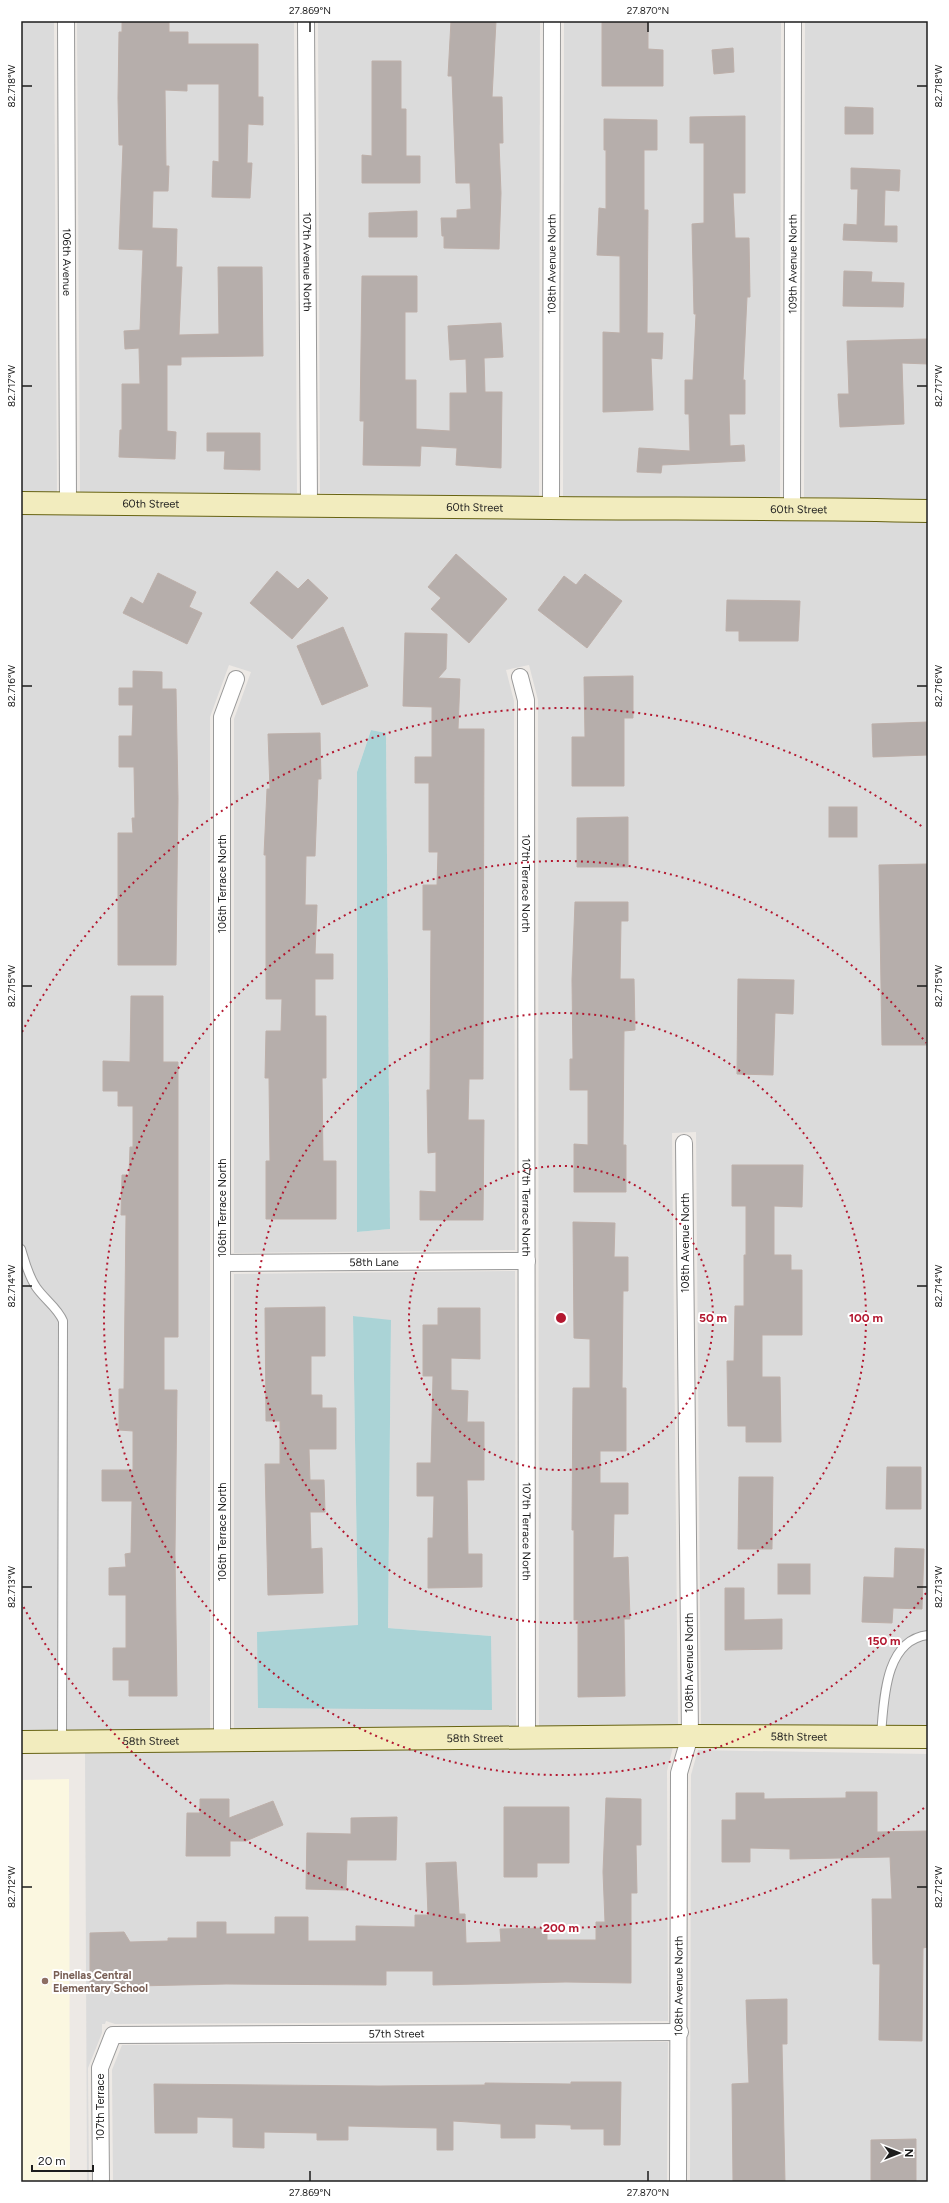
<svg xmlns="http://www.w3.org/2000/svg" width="949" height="2203" font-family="Figtree,sans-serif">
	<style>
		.residential { fill: #dbdbdb; fill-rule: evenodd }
		.education { fill: #fbf7e0 }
		.water { fill: #aad3d6 }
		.building { fill: #b6aeab; stroke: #bdafa9 }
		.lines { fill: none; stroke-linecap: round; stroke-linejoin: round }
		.lane-casing { stroke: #9a9a9a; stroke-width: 10 }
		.street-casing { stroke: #9a9a9a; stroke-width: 18 }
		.secondary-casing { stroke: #676312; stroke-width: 24 }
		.lane { stroke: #fff; stroke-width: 8 }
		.street { stroke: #fff; stroke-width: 16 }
		.secondary { stroke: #f2ecbe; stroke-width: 22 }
		.ticks { fill: none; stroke: #1d1d1d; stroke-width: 1.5 }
		.ring { fill: none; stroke: #b31830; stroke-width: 2; stroke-dasharray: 2 4 }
		.education-dot { fill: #8d6e63; stroke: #fff; stroke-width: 1.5 }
		.labels { text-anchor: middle; stroke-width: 4; stroke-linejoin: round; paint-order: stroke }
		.street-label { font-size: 11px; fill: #1d1d1d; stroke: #fff }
		.education-label { font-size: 11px; font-weight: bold; fill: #785e54; stroke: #fff; text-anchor: start }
		.centre { fill: #b31830; stroke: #fff; stroke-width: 2 }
		.ring-label { font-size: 12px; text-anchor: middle; font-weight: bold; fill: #b31830; stroke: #fff; stroke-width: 4; stroke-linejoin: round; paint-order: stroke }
		.neatline { fill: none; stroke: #1d1d1d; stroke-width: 1.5 }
		.ticks-label { font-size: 10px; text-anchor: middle; fill: #1d1d1d }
	</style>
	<rect width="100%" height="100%" fill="#ede9e5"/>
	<g class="residential">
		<path d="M 21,21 L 54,21 L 57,493 L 21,493 Z"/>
		<path d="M 77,21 L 294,21 L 297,493 L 80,493 Z"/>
		<path d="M 318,21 L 540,21 L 539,497 L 320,493 Z"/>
		<path d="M 564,21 L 781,21 L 780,497 L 563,497 Z"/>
		<path d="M 805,21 L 928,21 L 928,500 L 804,497 Z"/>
		<path d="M 21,514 L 792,518 L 928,521 L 928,1726 L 701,1726 L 696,1132 L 672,1133 L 678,1726 L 539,1727 L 538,700 L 529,665 L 506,670 L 514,701 L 515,1250 L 234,1253 L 234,719 L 251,672 L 229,665 L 210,717 L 210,1730 L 21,1731 ZM 371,730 L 386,733 L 390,1229 L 357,1232 L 357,772 Z"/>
		<path d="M 515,1271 L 516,1727 L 234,1730 L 234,1274 ZM 353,1316 L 391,1321 L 388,1628 L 491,1636 L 257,1632 L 358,1626 Z"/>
		<path d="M 673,1747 L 667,1771 L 668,2021 L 115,2024 L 106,2021 L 105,2024 L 102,2024 L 102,2033 L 88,2068 L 89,2182 L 87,2182 L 85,1752 Z"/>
		<path d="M 698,1750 L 928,1754 L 928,2182 L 690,2182 L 691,1775 Z"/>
		<path d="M 668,2042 L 667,2182 L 113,2182 L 112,2070 L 122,2045 Z"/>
	</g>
	<path class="education" d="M 69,1779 L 70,2182 L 21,2182 L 21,1780 Z"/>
	<g class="water">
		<path d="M 371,730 L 386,733 L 390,1229 L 357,1232 L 357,772 Z"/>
		<path d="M 353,1316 L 391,1320 L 388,1628 L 491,1636 L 492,1710 L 258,1708 L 257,1632 L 358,1625 Z"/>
	</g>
	<g class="building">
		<path d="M 122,21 L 169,21 L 169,32 L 188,32 L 188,44 L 258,44 L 258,97 L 263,97 L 263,125 L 248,124 L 247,163 L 252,163 L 250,198 L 212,197 L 213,161 L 219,162 L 219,84 L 187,84 L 187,91 L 165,90 L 166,166 L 169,166 L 168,191 L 153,191 L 152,228 L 177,229 L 176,267 L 182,267 L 179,335 L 219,334 L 218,267 L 262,267 L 263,356 L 181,357 L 181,365 L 167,365 L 167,431 L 176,432 L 175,459 L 119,457 L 120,430 L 122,430 L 122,384 L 140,384 L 139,348 L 125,349 L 124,331 L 140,330 L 143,250 L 119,249 L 123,145 L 119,145 L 118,98 L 119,32 L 122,32 Z"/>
		<path d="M 451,21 L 496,21 L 492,97 L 502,97 L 503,143 L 499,143 L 501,193 L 499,249 L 444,248 L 444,236 L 442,236 L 441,218 L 457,218 L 457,210 L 471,209 L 470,183 L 456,183 L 452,76 L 448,76 Z"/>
		<path d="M 602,21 L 648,21 L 648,49 L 663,50 L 663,86 L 602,86 Z"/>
		<path d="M 733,48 L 734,72 L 714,74 L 712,50 Z"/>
		<path d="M 372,61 L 401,61 L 401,109 L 406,109 L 406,156 L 420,156 L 420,183 L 362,183 L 362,155 L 372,156 Z"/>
		<path d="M 845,107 L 873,108 L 873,134 L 845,134 Z"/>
		<path d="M 745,116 L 745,193 L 733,193 L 735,238 L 749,238 L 750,297 L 747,297 L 743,380 L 745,380 L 745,414 L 729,414 L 730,446 L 744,445 L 745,461 L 662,465 L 661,473 L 637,472 L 639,448 L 690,451 L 689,414 L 685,414 L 685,380 L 693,380 L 696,314 L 694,314 L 692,224 L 704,223 L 704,143 L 690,143 L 690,117 Z"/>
		<path d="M 604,119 L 657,120 L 657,150 L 644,150 L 644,210 L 648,210 L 647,333 L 663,333 L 662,359 L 651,358 L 653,410 L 603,412 L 603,332 L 620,333 L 620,256 L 597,255 L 599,208 L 606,209 L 606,150 L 604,150 Z"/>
		<path d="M 851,168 L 900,170 L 899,191 L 885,190 L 884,226 L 897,226 L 897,242 L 843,240 L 844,224 L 857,225 L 858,189 L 851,189 Z"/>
		<path d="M 417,211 L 417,237 L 369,237 L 369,213 Z"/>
		<path d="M 844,271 L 872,272 L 871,282 L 904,283 L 903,307 L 843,306 Z"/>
		<path d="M 362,276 L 417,276 L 417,312 L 405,312 L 405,380 L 416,380 L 416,429 L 450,431 L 450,393 L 467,393 L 466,359 L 450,360 L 448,326 L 501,323 L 503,357 L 484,358 L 485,392 L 502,392 L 501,468 L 456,465 L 457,448 L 421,446 L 420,466 L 363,465 L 364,421 L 360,421 Z"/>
		<path d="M 928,339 L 928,364 L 902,363 L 904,424 L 840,427 L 838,394 L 849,394 L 847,341 Z"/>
		<path d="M 207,433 L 260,433 L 260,470 L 224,469 L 225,451 L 207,451 Z"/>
		<path d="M 456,554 L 507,599 L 469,643 L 431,609 L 441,598 L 428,587 Z"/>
		<path d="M 277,571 L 298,589 L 308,579 L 328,598 L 292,639 L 250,603 Z"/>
		<path d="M 158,573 L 196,592 L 189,607 L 202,613 L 187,644 L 123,613 L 131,597 L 143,604 Z"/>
		<path d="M 585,574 L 622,601 L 587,648 L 538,610 L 564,576 L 576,585 Z"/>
		<path d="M 727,600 L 800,601 L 798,641 L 739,641 L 739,631 L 726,631 Z"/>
		<path d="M 343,627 L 368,686 L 322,705 L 297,646 Z"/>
		<path d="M 405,633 L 447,634 L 446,669 L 438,678 L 460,679 L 458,729 L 484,729 L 483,1079 L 469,1079 L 468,1120 L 484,1120 L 483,1220 L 420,1220 L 420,1191 L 436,1192 L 436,1152 L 428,1153 L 427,1090 L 430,1090 L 431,930 L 423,930 L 423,885 L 437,885 L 438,852 L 429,852 L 429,783 L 415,783 L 415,757 L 432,757 L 432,707 L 403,706 Z"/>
		<path d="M 133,671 L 162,672 L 162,689 L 176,689 L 178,798 L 176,965 L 118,965 L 118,833 L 133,833 L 132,818 L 135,818 L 134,767 L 119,767 L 119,736 L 132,736 L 133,705 L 119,705 L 119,688 L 133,688 Z"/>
		<path d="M 633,676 L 633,718 L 624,718 L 624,786 L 572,786 L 572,737 L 585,737 L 584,677 Z"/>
		<path d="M 928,722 L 928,755 L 873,757 L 872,724 Z"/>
		<path d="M 320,733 L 321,779 L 318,779 L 315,856 L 306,856 L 305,905 L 317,905 L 315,954 L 333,954 L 333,979 L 315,979 L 315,1016 L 326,1016 L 326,1078 L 322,1078 L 323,1161 L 336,1161 L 336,1219 L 266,1219 L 266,1161 L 270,1161 L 269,1078 L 265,1078 L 266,1031 L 281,1031 L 282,999 L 266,999 L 266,855 L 264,855 L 267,789 L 270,789 L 268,734 Z"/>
		<rect x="829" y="807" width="28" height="30"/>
		<path d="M 628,817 L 628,867 L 577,867 L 577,818 Z"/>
		<path d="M 928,864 L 928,1045 L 882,1045 L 879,865 Z"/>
		<path d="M 575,902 L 628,902 L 628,921 L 621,921 L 620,979 L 634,979 L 635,1030 L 624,1031 L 623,1145 L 626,1145 L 626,1192 L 574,1192 L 574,1144 L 588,1145 L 588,1090 L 570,1090 L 570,1059 L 573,1059 L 572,980 Z"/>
		<path d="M 738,979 L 794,980 L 793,1014 L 775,1013 L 773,1075 L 737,1074 Z"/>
		<path d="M 131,996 L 163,996 L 163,1062 L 178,1062 L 178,1337 L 164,1337 L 164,1390 L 177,1390 L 175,1553 L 177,1696 L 129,1696 L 129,1680 L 113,1680 L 113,1648 L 126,1648 L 126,1595 L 109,1595 L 109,1568 L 126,1567 L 125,1554 L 131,1553 L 132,1501 L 102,1501 L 102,1470 L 133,1470 L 133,1431 L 119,1430 L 119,1389 L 124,1389 L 126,1215 L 121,1215 L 122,1175 L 129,1175 L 130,1147 L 133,1147 L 133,1106 L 118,1106 L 118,1091 L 103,1091 L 103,1061 L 130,1062 Z"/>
		<path d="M 732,1165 L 803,1165 L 802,1207 L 774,1206 L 774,1255 L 791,1255 L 791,1270 L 802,1270 L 802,1335 L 762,1335 L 762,1377 L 780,1377 L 781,1442 L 746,1442 L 746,1426 L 728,1426 L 727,1361 L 734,1361 L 735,1306 L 744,1306 L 744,1255 L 746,1255 L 746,1206 L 732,1206 Z"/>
		<path d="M 573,1222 L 615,1223 L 614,1257 L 628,1257 L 628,1291 L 623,1291 L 622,1388 L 626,1388 L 626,1451 L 600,1451 L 600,1483 L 628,1483 L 628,1514 L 614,1514 L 613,1558 L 628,1557 L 630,1619 L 624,1619 L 625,1696 L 578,1697 L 578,1620 L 574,1620 L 574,1530 L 572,1530 L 573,1388 L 590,1388 L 590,1339 L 574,1338 Z"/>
		<path d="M 325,1307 L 325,1356 L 311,1356 L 311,1395 L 322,1395 L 322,1408 L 336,1408 L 336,1449 L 309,1449 L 310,1480 L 324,1480 L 325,1512 L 310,1512 L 311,1549 L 322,1548 L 323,1593 L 268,1595 L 265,1464 L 280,1464 L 280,1421 L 266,1421 L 265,1308 Z"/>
		<path d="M 438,1308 L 480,1308 L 480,1359 L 451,1358 L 451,1390 L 468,1391 L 467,1422 L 484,1422 L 484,1480 L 467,1480 L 468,1554 L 482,1554 L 482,1587 L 428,1588 L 428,1538 L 433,1538 L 434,1496 L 417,1496 L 417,1463 L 431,1463 L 433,1376 L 423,1376 L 423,1325 L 438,1325 Z"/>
		<path d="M 887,1467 L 921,1467 L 921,1509 L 886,1509 Z"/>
		<path d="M 739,1477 L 773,1477 L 772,1549 L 738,1549 Z"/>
		<path d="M 895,1548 L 924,1549 L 922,1609 L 893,1608 L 892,1623 L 862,1622 L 864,1577 L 894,1578 Z"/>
		<rect x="778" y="1564" width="32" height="30"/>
		<path d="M 725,1588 L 744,1588 L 744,1620 L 782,1619 L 782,1649 L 725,1650 Z"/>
		<path d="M 846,1792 L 877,1792 L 877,1832 L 928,1831 L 928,1947 L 923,1948 L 922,2041 L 879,2040 L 880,1964 L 873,1964 L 872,1899 L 892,1899 L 890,1857 L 790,1859 L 790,1849 L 750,1848 L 750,1862 L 722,1862 L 722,1820 L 736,1820 L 736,1793 L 764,1793 L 764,1799 L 846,1798 Z"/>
		<path d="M 606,1798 L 641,1799 L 641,1845 L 636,1845 L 637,1893 L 631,1893 L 631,1983 L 566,1982 L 433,1985 L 433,1971 L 386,1971 L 386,1985 L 226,1984 L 90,1987 L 90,1933 L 124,1932 L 130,1942 L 168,1941 L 168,1938 L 197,1938 L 197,1922 L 226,1922 L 226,1934 L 275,1934 L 275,1917 L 308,1917 L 308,1941 L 356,1941 L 356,1926 L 415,1927 L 415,1915 L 428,1915 L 426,1863 L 456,1862 L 459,1914 L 465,1914 L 466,1943 L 501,1942 L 500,1929 L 547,1928 L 547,1940 L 596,1940 L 596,1922 L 605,1922 L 603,1872 Z"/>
		<path d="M 200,1799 L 229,1799 L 229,1818 L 273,1801 L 283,1825 L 246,1841 L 230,1841 L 230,1856 L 186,1856 L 187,1813 L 200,1813 Z"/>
		<path d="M 504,1807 L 569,1807 L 569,1863 L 537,1863 L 537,1877 L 504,1877 Z"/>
		<path d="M 397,1817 L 396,1860 L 347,1860 L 346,1890 L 306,1889 L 307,1833 L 351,1834 L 351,1818 Z"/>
		<path d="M 787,1999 L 787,2044 L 782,2044 L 785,2182 L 733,2182 L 732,2084 L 749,2083 L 746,2000 Z"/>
		<path d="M 571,2082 L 621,2082 L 620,2145 L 604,2145 L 604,2129 L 571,2129 L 571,2125 L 535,2124 L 535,2138 L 501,2138 L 501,2124 L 453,2121 L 453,2150 L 437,2150 L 437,2128 L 348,2126 L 348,2140 L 317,2140 L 317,2133 L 264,2132 L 264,2148 L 233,2147 L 233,2118 L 197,2117 L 197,2133 L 155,2133 L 154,2084 L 380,2086 L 485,2085 L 485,2083 L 571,2084 Z"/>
		<path d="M 916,2139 L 916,2182 L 871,2182 L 871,2140 Z"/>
	</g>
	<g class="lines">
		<g class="lane-casing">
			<g id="lane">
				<path d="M 21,1249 C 25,1262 28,1275 36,1287 C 44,1299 58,1308 63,1321 L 62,1741"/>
				<path d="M 881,1735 C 884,1702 884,1640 928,1635"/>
			</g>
		</g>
		<g class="street-casing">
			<g id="street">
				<path id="s1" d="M 66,21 L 68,503"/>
				<path id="s2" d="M 306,21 L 309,504"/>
				<path id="s3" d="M 551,508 L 552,21"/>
				<path id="s4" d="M 792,508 L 793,21"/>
				<path id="s5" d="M 520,677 L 526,700 L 527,1738"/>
				<path id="s6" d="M 222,1263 L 527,1261"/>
				<path d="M 222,1740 L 222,717 L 236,679"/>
				<path id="s7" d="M 101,2182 L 100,2068 L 113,2035 L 680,2032"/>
				<path id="s8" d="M 678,2182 L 679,1773 L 690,1736 L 684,1143"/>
			</g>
		</g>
		<g class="secondary-casing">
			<g id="secondary">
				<path id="s9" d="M 21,503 C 197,503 373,506 550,508 C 676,509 802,508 928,511"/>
				<path id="s10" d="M 21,1742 L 690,1736 L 928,1737"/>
			</g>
		</g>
		<use href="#lane" class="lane"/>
		<use href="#street" class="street"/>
		<use href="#secondary" class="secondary"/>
	</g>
	<path class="ticks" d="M 310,22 L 310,32M 648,22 L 648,32M 22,86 L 32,86M 917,86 L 927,86M 22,386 L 32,386M 917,386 L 927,386M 22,686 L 32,686M 917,686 L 927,686M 22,986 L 32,986M 917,986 L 927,986M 22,1286 L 32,1286M 917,1286 L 927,1286M 22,1587 L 32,1587M 917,1587 L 927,1587M 22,1887 L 32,1887M 917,1887 L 927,1887M 310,2171 L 310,2181M 648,2171 L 648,2181"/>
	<g class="ring">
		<circle cx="561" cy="1318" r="152"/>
		<circle cx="561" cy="1318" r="305"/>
		<path d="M926 1593A457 457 0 1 1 926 1043"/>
		<path d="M924 1808A610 610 0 0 1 22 1604M22 1032A610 610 0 0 1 924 828"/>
	</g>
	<circle class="education-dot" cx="45" cy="1981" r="4"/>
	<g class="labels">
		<g class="street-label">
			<text dy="4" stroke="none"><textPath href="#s1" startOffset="241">106th Avenue</textPath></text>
			<text dy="4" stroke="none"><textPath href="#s2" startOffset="241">107th Avenue North</textPath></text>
			<text dy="4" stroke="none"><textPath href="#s3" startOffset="244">108th Avenue North</textPath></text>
			<text dy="4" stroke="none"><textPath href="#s4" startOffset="244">109th Avenue North</textPath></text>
			<text dy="4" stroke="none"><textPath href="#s9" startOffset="130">60th Street</textPath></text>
			<text dy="4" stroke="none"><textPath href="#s9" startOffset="454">60th Street</textPath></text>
			<text dy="4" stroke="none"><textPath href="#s9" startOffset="778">60th Street</textPath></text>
			<text dy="4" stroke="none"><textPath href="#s5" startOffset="207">107th Terrace North</textPath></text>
			<text transform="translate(222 884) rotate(-90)" y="4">106th Terrace North</text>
			<text dy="4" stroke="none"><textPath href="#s5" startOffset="531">107th Terrace North</textPath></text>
			<text transform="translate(222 1208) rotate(-90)" y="4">106th Terrace North</text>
			<text transform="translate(685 1243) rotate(-90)" y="4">108th Avenue North</text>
			<text dy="4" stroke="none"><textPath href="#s6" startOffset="152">58th Lane</textPath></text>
			<text dy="4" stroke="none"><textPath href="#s5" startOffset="855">107th Terrace North</textPath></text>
			<text transform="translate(222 1532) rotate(-90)" y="4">106th Terrace North</text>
			<text transform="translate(689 1663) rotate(-90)" y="4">108th Avenue North</text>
			<text dy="4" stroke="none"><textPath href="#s10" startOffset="778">58th Street</textPath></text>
			<text dy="4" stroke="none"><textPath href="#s10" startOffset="454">58th Street</textPath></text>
			<text dy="4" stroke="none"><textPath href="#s10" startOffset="130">58th Street</textPath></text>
			<text dy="4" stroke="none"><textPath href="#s8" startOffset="196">108th Avenue North</textPath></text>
			<text dy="4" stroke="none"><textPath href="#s7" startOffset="433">57th Street</textPath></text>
			<text transform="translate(100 2107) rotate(-90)" y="4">107th Terrace</text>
		</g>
		<g class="education-label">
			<text x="53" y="1979">Pinellas Central<tspan x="53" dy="13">Elementary School</tspan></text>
		</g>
	</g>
	<circle cx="561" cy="1318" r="6" class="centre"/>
	<g class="ring-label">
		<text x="713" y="1322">50 m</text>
		<text x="866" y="1322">100 m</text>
		<text x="884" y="1645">150 m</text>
		<text x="561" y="1932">200 m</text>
	</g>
	<rect width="949" height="2203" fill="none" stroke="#ffffff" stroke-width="44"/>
	<g transform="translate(899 2153) rotate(90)" stroke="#ffffff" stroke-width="3" paint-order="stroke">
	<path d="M0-3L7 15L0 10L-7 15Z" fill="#1d1d1d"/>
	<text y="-6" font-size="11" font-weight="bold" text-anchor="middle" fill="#1d1d1d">N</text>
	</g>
	<path d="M32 2165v6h61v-6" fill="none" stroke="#1d1d1d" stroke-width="2"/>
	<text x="38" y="2165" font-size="12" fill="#1d1d1d" stroke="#ffffff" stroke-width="3" paint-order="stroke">20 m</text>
	<rect x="22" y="22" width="905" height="2159" class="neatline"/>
	<g class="ticks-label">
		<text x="310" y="14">27.869°N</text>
		<text x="648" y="14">27.870°N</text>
		<text transform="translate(938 86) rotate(-90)" y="4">82.718°W</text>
		<text transform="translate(11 86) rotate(-90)" y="4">82.718°W</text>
		<text transform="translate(938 386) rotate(-90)" y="4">82.717°W</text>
		<text transform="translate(11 386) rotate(-90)" y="4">82.717°W</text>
		<text transform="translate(11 686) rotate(-90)" y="4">82.716°W</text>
		<text transform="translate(938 686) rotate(-90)" y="4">82.716°W</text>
		<text transform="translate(11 986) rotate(-90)" y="4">82.715°W</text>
		<text transform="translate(938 986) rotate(-90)" y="4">82.715°W</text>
		<text transform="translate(938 1286) rotate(-90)" y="4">82.714°W</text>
		<text transform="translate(11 1286) rotate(-90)" y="4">82.714°W</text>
		<text transform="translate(938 1587) rotate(-90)" y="4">82.713°W</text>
		<text transform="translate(11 1587) rotate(-90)" y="4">82.713°W</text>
		<text transform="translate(938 1887) rotate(-90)" y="4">82.712°W</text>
		<text transform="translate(11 1887) rotate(-90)" y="4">82.712°W</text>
		<text x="310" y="2196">27.869°N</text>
		<text x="648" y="2196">27.870°N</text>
	</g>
</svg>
